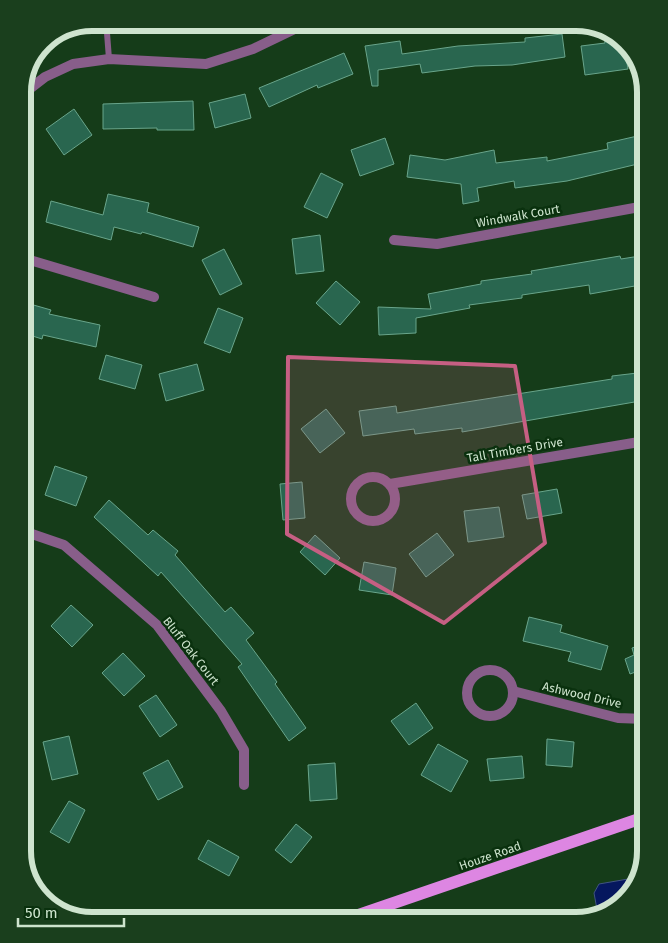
<svg xmlns="http://www.w3.org/2000/svg" width="668" height="943" font-family="'Fira Sans',sans-serif">
	<style>
		.water { fill: #05175e; stroke: #415480 }
		.building { fill: #29664f; stroke: #69a58b }
		.lines { fill: none; stroke-linecap: round; stroke-linejoin: round }
		.service { stroke: #885e8a; stroke-width: 6 }
		.minor { stroke: #885e8a; stroke-width: 10 }
		.primary { stroke: #dd86e2; stroke-width: 12 }
		.marked { fill: #c65f83; fill-opacity: 0.2; stroke: #c65f83; stroke-width: 4; stroke-linejoin: round }
		.labels { text-anchor: middle; stroke-width: 5; stroke-linejoin: round; paint-order: stroke }
		.street-label { font-size: 12px; fill: #cee4ce; stroke: #0a310e }
		.rim { fill: none; stroke: #cee4ce; stroke-width: 6 }
	</style>
	<rect width="100%" height="100%" fill="#153c19"/>
	<path class="water" d="M 628,879 L 633,889 L 611,911 L 598,915 L 594,893 L 599,884 Z"/>
	<g class="building">
		<path d="M 603,29 L 611,32 L 624,45 L 628,69 L 585,75 L 581,46 L 605,43 Z"/>
		<path d="M 562,34 L 565,57 L 512,65 L 475,66 L 422,73 L 420,64 L 378,70 L 378,86 L 372,86 L 365,46 L 400,41 L 402,54 L 458,46 L 525,42 L 525,38 Z"/>
		<path d="M 344,53 L 353,74 L 318,88 L 317,85 L 269,107 L 259,88 Z"/>
		<path d="M 245,94 L 251,118 L 215,128 L 209,103 Z"/>
		<path d="M 193,101 L 194,130 L 157,130 L 157,128 L 103,129 L 103,104 Z"/>
		<path d="M 74,109 L 92,135 L 64,155 L 46,129 Z"/>
		<path d="M 646,134 L 646,162 L 567,181 L 515,188 L 514,181 L 477,188 L 479,201 L 463,204 L 461,184 L 407,177 L 410,155 L 445,160 L 494,150 L 496,163 L 547,157 L 547,161 L 608,149 L 607,143 Z"/>
		<path d="M 385,138 L 394,164 L 360,176 L 351,150 Z"/>
		<path d="M 321,173 L 343,184 L 327,218 L 304,207 Z"/>
		<path d="M 108,194 L 149,203 L 147,212 L 199,227 L 193,247 L 142,232 L 141,234 L 114,227 L 111,240 L 46,222 L 51,201 L 103,215 Z"/>
		<path d="M 320,235 L 324,271 L 296,274 L 292,239 Z"/>
		<path d="M 224,249 L 242,284 L 220,295 L 202,260 Z"/>
		<path d="M 646,255 L 646,284 L 590,294 L 589,285 L 522,295 L 522,298 L 469,305 L 470,308 L 416,318 L 416,333 L 379,335 L 378,307 L 431,309 L 428,294 L 481,284 L 481,281 L 532,274 L 531,271 L 620,256 L 621,259 Z"/>
		<path d="M 336,281 L 360,302 L 340,325 L 316,303 Z"/>
		<path d="M 23,302 L 51,310 L 49,314 L 100,325 L 96,347 L 43,335 L 42,339 L 23,333 Z"/>
		<path d="M 218,308 L 243,318 L 230,353 L 204,343 Z"/>
		<path d="M 106,355 L 142,365 L 135,389 L 99,379 Z"/>
		<path d="M 197,364 L 204,390 L 166,401 L 159,374 Z"/>
		<path d="M 646,372 L 646,400 L 462,432 L 462,428 L 415,434 L 414,429 L 363,436 L 359,411 L 396,406 L 397,413 L 612,379 L 612,376 Z"/>
		<path d="M 326,409 L 345,433 L 320,453 L 301,429 Z"/>
		<path d="M 55,466 L 87,477 L 76,506 L 45,495 Z"/>
		<path d="M 302,482 L 305,518 L 283,520 L 280,484 Z"/>
		<path d="M 557,489 L 562,513 L 527,519 L 522,495 Z"/>
		<path d="M 109,500 L 148,535 L 153,530 L 178,551 L 175,555 L 225,612 L 231,607 L 254,633 L 246,640 L 277,682 L 275,684 L 306,728 L 289,741 L 238,667 L 242,664 L 209,626 L 161,572 L 158,576 L 94,517 Z"/>
		<path d="M 499,507 L 504,537 L 468,542 L 464,511 Z"/>
		<path d="M 437,533 L 454,555 L 426,577 L 409,554 Z"/>
		<path d="M 315,535 L 340,558 L 325,575 L 300,552 Z"/>
		<path d="M 364,562 L 396,568 L 392,595 L 359,590 Z"/>
		<path d="M 71,605 L 93,625 L 72,647 L 51,626 Z"/>
		<path d="M 529,617 L 562,625 L 560,632 L 608,646 L 601,670 L 568,661 L 571,652 L 523,641 Z"/>
		<path d="M 646,643 L 646,681 L 645,681 L 641,670 L 630,674 L 625,659 L 634,655 L 632,648 Z"/>
		<path d="M 123,653 L 145,676 L 124,696 L 102,673 Z"/>
		<path d="M 156,695 L 177,725 L 160,737 L 139,706 Z"/>
		<path d="M 416,703 L 433,728 L 409,745 L 391,721 Z"/>
		<path d="M 69,736 L 78,774 L 52,780 L 43,742 Z"/>
		<path d="M 547,739 L 574,742 L 572,767 L 546,765 Z"/>
		<path d="M 438,744 L 468,761 L 451,792 L 421,775 Z"/>
		<path d="M 522,756 L 524,778 L 490,781 L 487,759 Z"/>
		<path d="M 168,760 L 183,787 L 158,800 L 143,773 Z"/>
		<path d="M 335,763 L 337,799 L 310,801 L 308,765 Z"/>
		<path d="M 69,801 L 85,810 L 69,843 L 50,832 Z"/>
		<path d="M 296,824 L 312,837 L 291,863 L 275,850 Z"/>
		<path d="M 208,840 L 239,857 L 229,876 L 198,859 Z"/>
	</g>
	<g class="lines">
		<path class="service" d="M 107,33 L 109,59"/>
		<g class="minor">
			<path d="M 23,94 L 45,77 L 73,64 L 109,59 L 206,64 L 253,49 L 307,23"/>
			<path d="M 394,240 L 437,244 L 645,206"/>
			<path d="M 23,258 L 154,297"/>
			<circle cx="373" cy="499" r="22"/>
			<path d="M 390,484 L 645,441"/>
			<path d="M 23,534 L 32,534 L 64,545 L 157,625 L 221,711 L 244,750 L 244,785"/>
			<circle cx="490" cy="693" r="23"/>
			<path d="M 513,691 L 618,718 L 645,719"/>
		</g>
		<path class="primary" d="M 344,920 L 645,817"/>
	</g>
	<path class="marked" d="M 288,357 L 515,366 L 545,543 L 444,623 L 287,534 Z"/>
	<g class="labels">
		<g class="street-label">
			<text transform="translate(518 216) rotate(-10)" y="4">Windwalk Court</text>
			<text transform="translate(515 450) rotate(-10)" y="4">Tall Timbers Drive</text>
			<text transform="translate(191 651) rotate(52)" y="4">Bluff Oak Court</text>
			<text transform="translate(582 695) rotate(13)" y="4">Ashwood Drive</text>
			<text transform="translate(490 856) rotate(-19)" y="4">Houze Road</text>
		</g>
	</g>
	<path d="M0 0H668V943H0ZM92 31H576A61 61 0 0 1 637 92V851A61 61 0 0 1 576 912H92A61 61 0 0 1 31 851V92A61 61 0 0 1 92 31Z" fill="#1a3f1d" fill-rule="evenodd"/>
	<path class="rim" d="M92 31H576A61 61 0 0 1 637 92V851A61 61 0 0 1 576 912H92A61 61 0 0 1 31 851V92A61 61 0 0 1 92 31Z"/>
	<path d="M18 918v8h106v-8" fill="none" stroke="#cee4ce" stroke-width="2.5"/>
	<text x="25" y="918" font-size="15" fill="#cee4ce" stroke="#0a310e" stroke-width="4" paint-order="stroke">50 m</text>
</svg>
